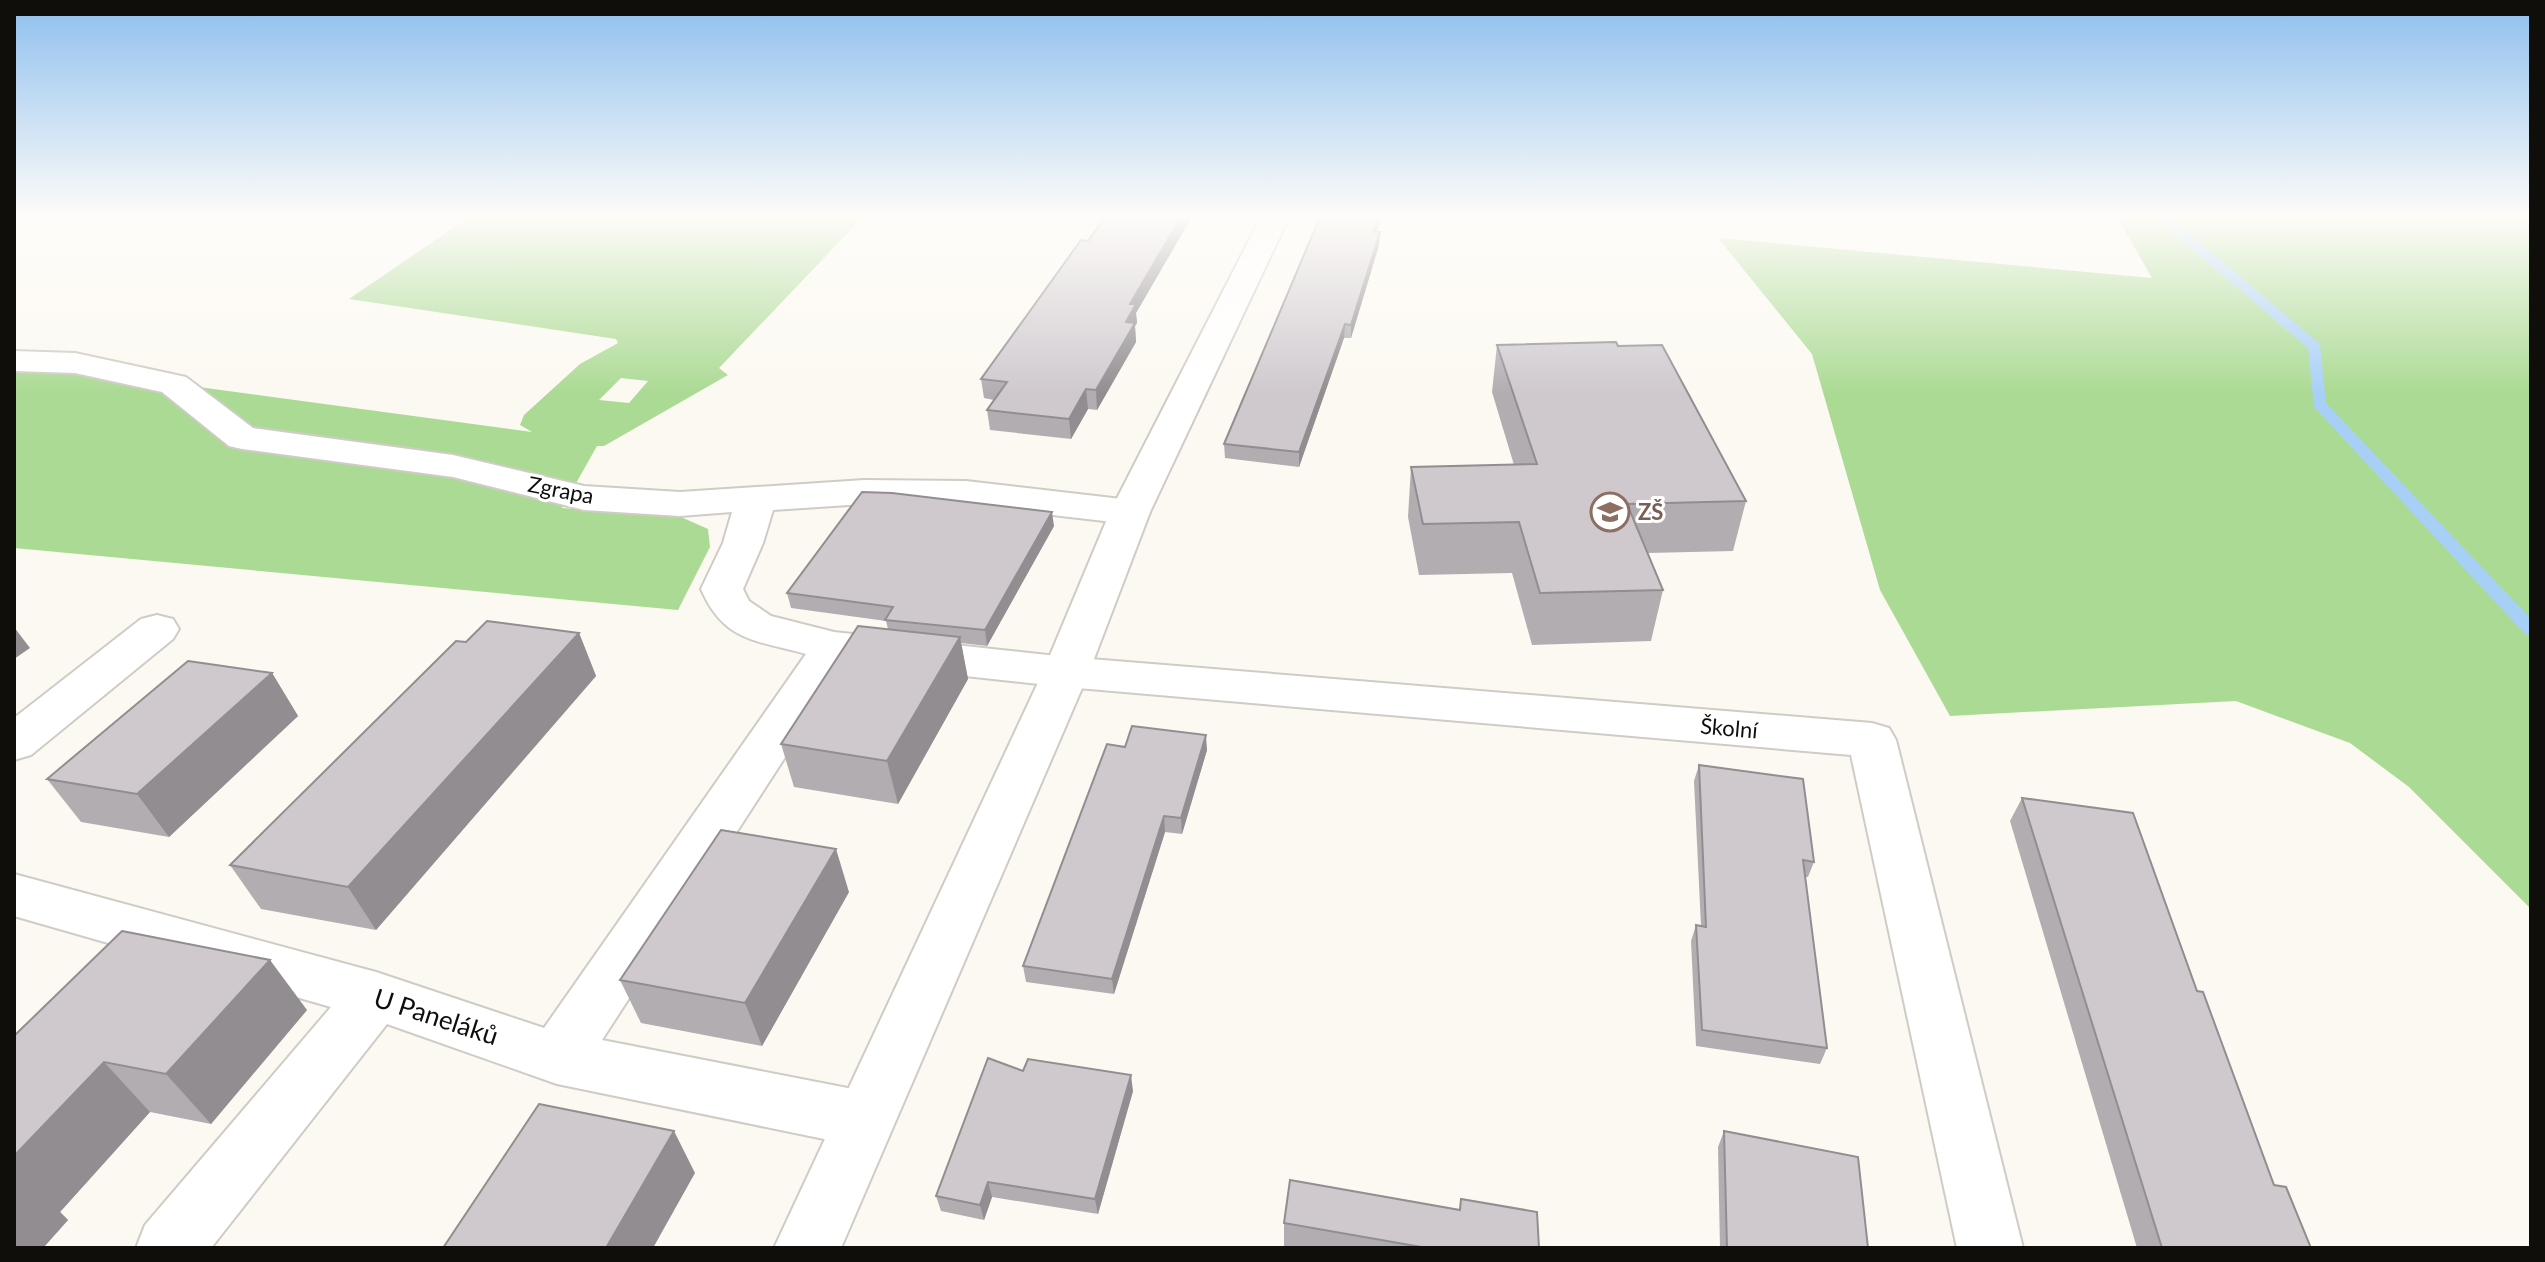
<svg xmlns="http://www.w3.org/2000/svg" width="2545" height="1262" font-family="Lato,sans-serif">
	<style>
		.green { fill: #abda94; fill-rule: evenodd }
		.lines { fill: none; stroke-linecap: round; stroke-linejoin: round }
		.stream { fill: #a8d0f6; fill-rule: evenodd }
		.minor-casing { stroke: #cfccc5; stroke-width: 4 }
		.tertiary-casing { stroke: #cfccc5; stroke-width: 4 }
		.minor { fill: #fff; fill-rule: evenodd }
		.tertiary { fill: #fff; fill-rule: evenodd }
		.wall { fill: #b2adb1 }
		.shaded-wall { fill: #918d90 }
		.building { fill: #cfc9ce; stroke: #918d90; stroke-width: 2 }
		.labels { text-anchor: middle; stroke-width: 6; stroke-linejoin: round; paint-order: stroke }
		.street-label { font-size: 22px; fill: #0f0e0b; stroke: #fff }
		.education-label { font-size: 22px; font-weight: bold; fill: #785e54; stroke: #fff; text-anchor: start }
		.near-street-label { font-size: 26px; fill: #0f0e0b; stroke: #fff }
	</style>
	<rect width="100%" height="100%" fill="#fcf9f2"/>
	<g class="green">
		<path d="M 469,217 L 863,217 L 719,368 L 728,375 L 604,446 L 597,446 L 562,508 L 681,517 L 708,529 L 710,547 L 678,610 L 14,548 L 14,368 L 73,370 L 532,432 L 520,425 L 524,415 L 580,364 L 618,343 L 616,339 L 349,299 ZM 621,378 L 648,381 L 629,403 L 599,400 Z"/>
		<path d="M 2117,217 L 2531,217 L 2531,909 L 2409,787 L 2350,743 L 2236,701 L 1950,716 L 1880,590 L 1812,354 L 1718,238 L 2152,278 Z"/>
	</g>
	<g class="lines">
		<path class="stream" d="M 2163,217 L 2175,217 L 2180,226 L 2320,344 L 2326,403 L 2531,619 L 2531,636 L 2525,634 L 2314,407 L 2308,348 L 2171,231 Z"/>
		<g class="minor-casing">
			<g id="minor">
				<path d="M 14,351 L 75,353 L 186,377 L 253,428 L 453,455 L 584,486 L 680,492 L 864,480 L 966,481 L 1130,500 L 1144,504 L 1150,512 L 1144,520 L 1130,524 L 966,505 L 864,504 L 773,510 L 763,543 L 743,589 L 749,601 L 771,616 L 834,632 L 1066,657 L 1872,723 L 1889,728 L 1896,740 L 2023,1248 L 1957,1248 L 1851,755 L 1066,687 L 846,663 L 602,1040 L 863,1091 L 885,1099 L 894,1119 L 885,1139 L 863,1147 L 557,1084 L 387,1024 L 211,1248 L 136,1248 L 145,1225 L 331,1007 L 14,916 L 14,874 L 376,972 L 544,1028 L 806,654 C 756,640 724,642 701,589 L 723,543 L 732,512 L 680,516 L 584,510 L 453,477 L 242,449 L 229,446 L 162,392 L 75,373 L 14,371 Z"/>
				<path d="M 157,615 L 173,619 L 179,629 L 173,639 L 31,755 L 14,760 L 14,718 L 141,619 Z"/>
			</g>
		</g>
		<g class="tertiary-casing">
			<path id="tertiary" d="M 1261,217 L 1289,217 L 1150,512 L 1089,672 L 841,1248 L 774,1248 L 1043,672 L 1110,512 Z"/>
		</g>
		<use href="#minor" class="minor"/>
		<use href="#tertiary" class="tertiary"/>
	</g>
	<g class="wall">
		<path d="M 1105,217 L 1190,217 L 1190,220 L 1136,313 L 1137,323 L 1135,326 L 1136,342 L 1097,410 L 1088,409 L 1071,439 L 990,430 L 987,410 L 994,400 L 984,398 L 981,379 L 1088,241 Z"/>
		<path d="M 1320,217 L 1382,217 L 1376,232 L 1379,245 L 1351,338 L 1344,338 L 1299,467 L 1225,458 L 1224,444 Z"/>
		<path d="M 1497,345 L 1618,346 L 1746,501 L 1733,551 L 1648,553 L 1663,590 L 1651,641 L 1532,645 L 1512,573 L 1419,575 L 1408,517 L 1411,467 L 1514,465 L 1492,392 Z"/>
		<path d="M 1054,526 L 987,646 L 961,643 L 968,679 L 898,804 L 794,787 L 781,744 L 888,629 L 886,621 L 791,608 L 787,593 Z"/>
		<path d="M 579,633 L 596,676 L 376,930 L 261,909 L 230,865 L 466,642 Z"/>
		<path d="M 272,673 L 298,716 L 169,837 L 81,822 L 47,779 Z"/>
		<path d="M 1125,747 L 1207,750 L 1182,834 L 1165,832 L 1114,994 L 1026,982 L 1023,966 Z"/>
		<path d="M 1699,765 L 1814,862 L 1808,877 L 1805,877 L 1827,1048 L 1820,1064 L 1696,1046 L 1691,941 L 1696,925 L 1701,926 L 1694,781 Z"/>
		<path d="M 2022,798 L 2274,1185 L 2311,1248 L 2137,1248 L 2010,821 Z"/>
		<path d="M 849,892 L 762,1046 L 641,1023 L 620,980 Z"/>
		<path d="M 307,1010 L 211,1124 L 150,1112 L 60,1212 L 68,1220 L 43,1248 L 14,1248 L 14,1036 Z"/>
		<path d="M 1023,1071 L 1133,1091 L 1098,1214 L 992,1197 L 984,1220 L 941,1211 L 936,1196 Z"/>
		<path d="M 1724,1131 L 1868,1248 L 1720,1248 L 1718,1147 Z"/>
		<path d="M 1461,1199 L 1539,1248 L 1295,1248 L 1284,1246 L 1284,1223 L 1459,1209 Z"/>
	</g>
	<g class="shaded-wall">
		<path d="M 1181,217 L 1190,217 L 1190,220 L 1136,313 L 1137,323 L 1135,326 L 1136,342 L 1097,410 L 1096,390 L 1126,322 L 1130,304 Z"/>
		<path d="M 1378,217 L 1382,217 L 1372,244 L 1373,232 Z"/>
		<path d="M 1380,232 L 1379,245 L 1351,338 L 1351,325 Z"/>
		<path d="M 1345,324 L 1344,338 L 1299,467 L 1299,452 Z"/>
		<path d="M 1086,389 L 1088,409 L 1071,439 L 1069,419 Z"/>
		<path d="M 1052,512 L 1054,526 L 987,646 L 985,630 Z"/>
		<path d="M 14,627 L 30,648 L 14,659 Z"/>
		<path d="M 579,633 L 596,676 L 376,930 L 348,887 Z"/>
		<path d="M 960,637 L 968,679 L 898,804 L 887,761 Z"/>
		<path d="M 272,673 L 298,716 L 169,837 L 137,794 Z"/>
		<path d="M 1206,735 L 1207,750 L 1182,834 L 1181,818 Z"/>
		<path d="M 1164,816 L 1165,832 L 1114,994 L 1112,979 Z"/>
		<path d="M 836,849 L 849,892 L 762,1046 L 745,1003 Z"/>
		<path d="M 270,960 L 307,1010 L 211,1124 L 166,1074 Z"/>
		<path d="M 104,1062 L 150,1112 L 60,1212 L 68,1220 L 43,1248 L 14,1248 L 14,1156 Z"/>
		<path d="M 1131,1075 L 1133,1091 L 1098,1214 L 1095,1199 Z"/>
		<path d="M 674,1131 L 695,1173 L 653,1248 L 606,1248 Z"/>
		<path d="M 988,1182 L 992,1197 L 984,1220 L 980,1205 Z"/>
	</g>
	<g class="building">
		<path d="M 1105,217 L 1181,217 L 1130,304 L 1136,304 L 1126,322 L 1135,323 L 1096,390 L 1086,389 L 1069,419 L 987,410 L 1007,382 L 981,379 L 1081,240 L 1088,241 Z"/>
		<path d="M 1320,217 L 1378,217 L 1373,232 L 1380,232 L 1351,325 L 1345,324 L 1299,452 L 1224,444 Z"/>
		<path d="M 1616,342 L 1618,346 L 1662,345 L 1746,501 L 1627,504 L 1663,590 L 1540,593 L 1519,522 L 1423,524 L 1411,467 L 1537,464 L 1497,345 Z"/>
		<path d="M 862,492 L 892,493 L 1052,512 L 985,630 L 885,620 L 893,607 L 787,593 Z"/>
		<path d="M 487,621 L 579,633 L 348,887 L 230,865 L 456,641 L 466,642 Z"/>
		<path d="M 858,626 L 960,637 L 887,761 L 781,744 Z"/>
		<path d="M 188,661 L 272,673 L 137,794 L 47,779 Z"/>
		<path d="M 1132,726 L 1206,735 L 1181,818 L 1164,816 L 1112,979 L 1023,966 L 1107,744 L 1125,747 Z"/>
		<path d="M 1699,765 L 1803,779 L 1814,862 L 1803,860 L 1827,1048 L 1702,1030 L 1696,925 L 1706,927 Z"/>
		<path d="M 2022,798 L 2133,813 L 2197,991 L 2203,992 L 2274,1185 L 2286,1187 L 2311,1248 L 2162,1248 Z"/>
		<path d="M 721,830 L 836,849 L 745,1003 L 620,980 Z"/>
		<path d="M 122,931 L 270,960 L 166,1074 L 104,1062 L 14,1156 L 14,1036 Z"/>
		<path d="M 988,1058 L 1023,1071 L 1028,1059 L 1131,1075 L 1095,1199 L 988,1182 L 980,1205 L 936,1196 Z"/>
		<path d="M 539,1104 L 674,1131 L 606,1248 L 443,1248 Z"/>
		<path d="M 1724,1131 L 1858,1157 L 1868,1248 L 1727,1248 Z"/>
		<path d="M 1290,1180 L 1460,1210 L 1461,1199 L 1537,1212 L 1539,1248 L 1427,1248 L 1284,1223 Z"/>
	</g>
	<linearGradient id="sky" x2="0" y2="1"><stop stop-color="#8ebfee"/><stop offset="0.55" stop-color="#fefcf9"/><stop offset="1" stop-color="#fefcf9" stop-opacity="0"/></linearGradient>
	<rect width="2545" height="394" fill="url(#sky)"/>
	<defs>
		<g id="school-ring" transform="scale(2)"><circle r="9.5" fill="#fff" stroke="#8d6e63" stroke-width="1.5"/><path d="M0-5L7-2L0 1L-7-2ZM-4 1L0 2.5L4 1V4Q0 6-4 4Z" fill="#8d6e63"/></g>
	</defs>
	<g fill-rule="evenodd">
		<use href="#school-ring" x="1610" y="512"/>
	</g>
	<g class="labels">
		<g class="street-label">
			<text transform="translate(561 490) rotate(11)" y="8">Zgrapa</text>
			<text transform="translate(1729 728) rotate(5)" y="8">Školní</text>
		</g>
		<g class="education-label">
			<text x="1638" y="520">ZŠ</text>
		</g>
		<g class="near-street-label">
			<text transform="translate(436 1017) rotate(18)" y="9">U Paneláků</text>
		</g>
	</g>
	<rect width="2545" height="1262" fill="none" stroke="#0f0e0b" stroke-width="32"/>
</svg>
